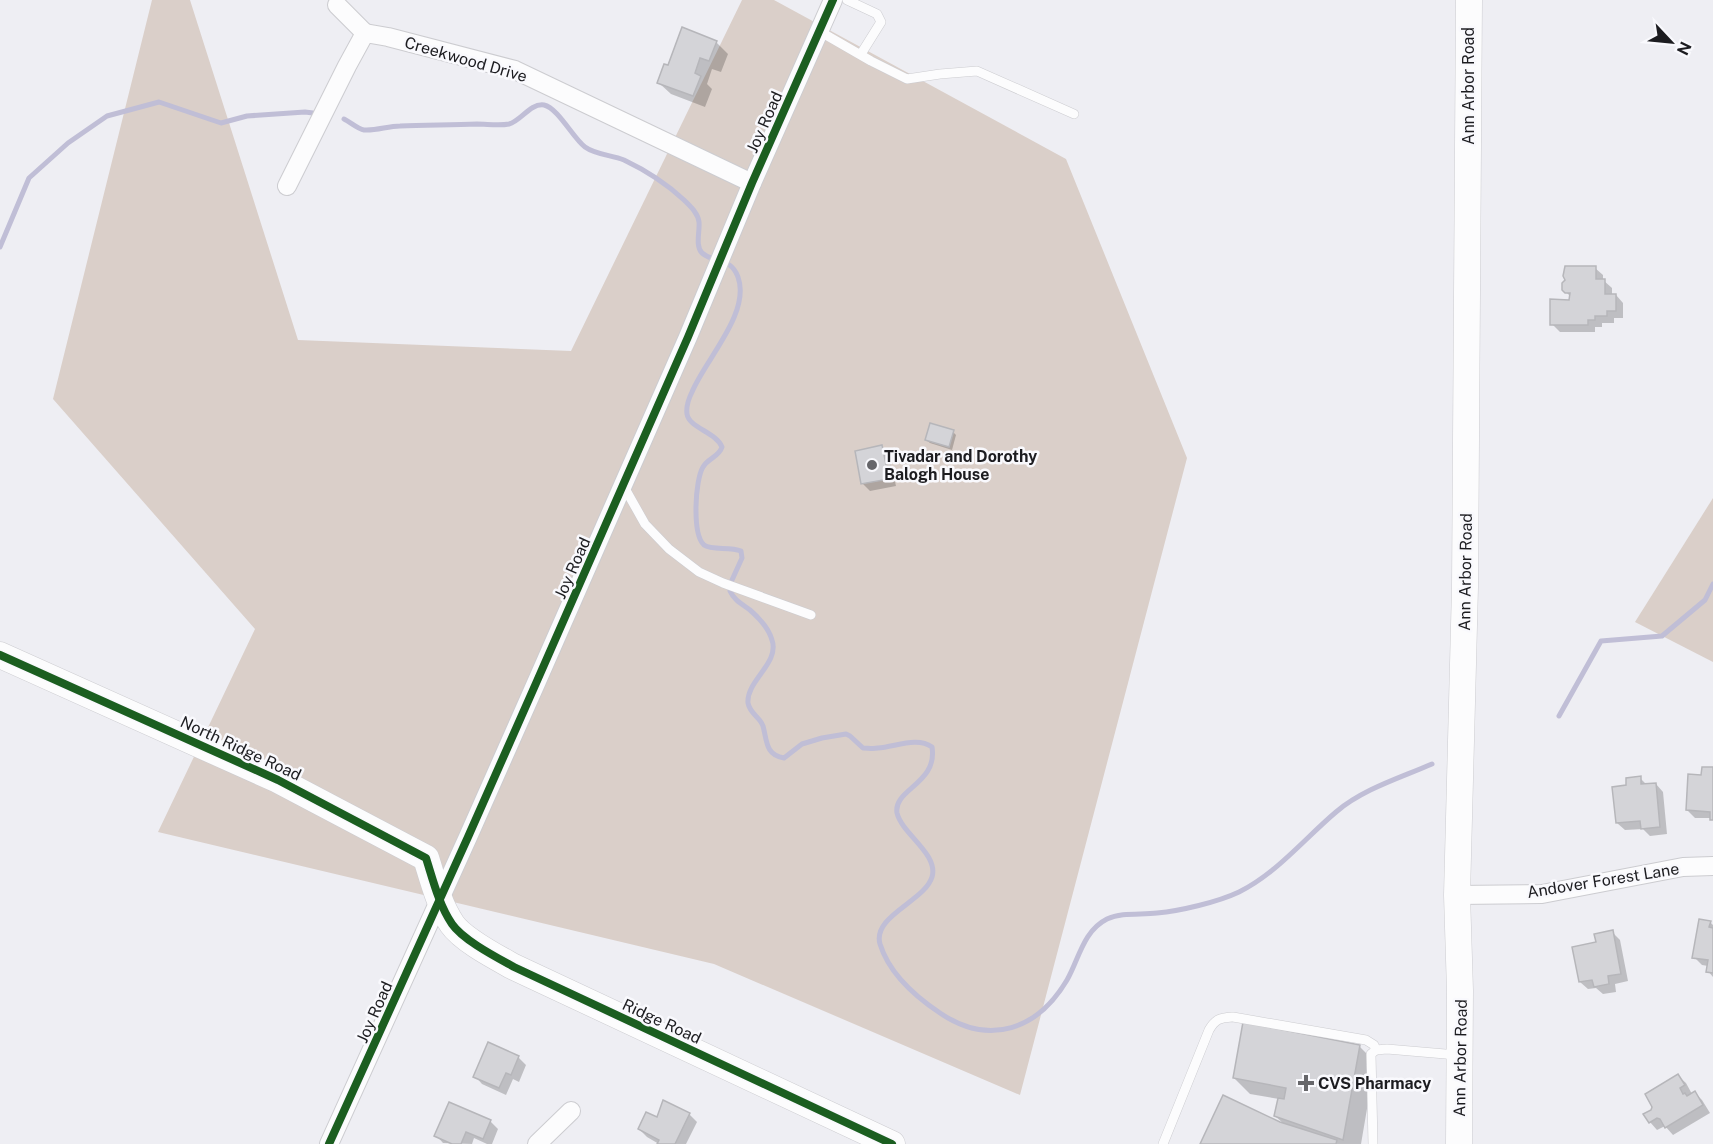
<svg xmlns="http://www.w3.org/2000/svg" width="1713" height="1144" font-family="'Public Sans',sans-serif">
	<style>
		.green { fill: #dacfc9 }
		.shadow { fill: #0003 }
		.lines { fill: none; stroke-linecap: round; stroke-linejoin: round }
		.stream { stroke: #c0bed6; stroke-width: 5 }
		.building { fill: #d4d4d8; stroke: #b6b6ba; stroke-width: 1.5 }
		.lane-casing { stroke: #ccccd0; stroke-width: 10 }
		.street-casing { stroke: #ccccd0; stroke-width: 20 }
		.secondary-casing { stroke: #ccccd0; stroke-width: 27 }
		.lane { stroke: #fcfcfd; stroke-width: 9 }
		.street { stroke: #fcfcfd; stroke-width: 18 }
		.secondary { stroke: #fcfcfd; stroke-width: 26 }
		.cycleway-casing { stroke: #f9f9fd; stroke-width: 11 }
		.cycleway { stroke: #1b5e20; stroke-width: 8 }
		.poi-dot { fill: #66666a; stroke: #f9f9fd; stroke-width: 2 }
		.labels { text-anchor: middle; stroke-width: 5; stroke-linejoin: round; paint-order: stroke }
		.street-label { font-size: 16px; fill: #1c1c20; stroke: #f9f9fd }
		.poi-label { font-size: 16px; font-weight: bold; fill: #1c1c20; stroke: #f9f9fd; text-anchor: start }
	</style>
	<rect width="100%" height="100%" fill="#eeeef3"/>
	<g class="green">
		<path d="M 152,0 L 190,0 L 298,340 L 571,351 L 742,0 L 774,0 L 1066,159 L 1187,458 L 1020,1095 L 714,964 L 158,832 L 255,629 L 53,399 Z"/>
		<path d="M 1713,498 L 1713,662 L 1635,622 Z"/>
	</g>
	<g class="shadow">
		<path d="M 716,42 L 728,54 L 721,72 L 712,69 L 707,84 L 712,89 L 705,107 L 671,94 L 659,83 Z"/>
		<path d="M 1595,268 L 1603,275 L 1603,280 L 1612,288 L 1612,295 L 1616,295 L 1623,303 L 1623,318 L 1614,318 L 1614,323 L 1602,323 L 1602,327 L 1595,327 L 1595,332 L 1560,332 L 1552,324 L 1571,301 L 1571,297 L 1563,289 Z"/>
		<path d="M 953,432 L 956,435 L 952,450 L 930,443 L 926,440 Z"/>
		<path d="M 882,447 L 889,455 L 896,486 L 870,491 L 863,484 Z"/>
		<path d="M 1713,769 L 1713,820 L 1711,818 L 1695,818 L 1687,810 L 1703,776 Z"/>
		<path d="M 1640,778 L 1647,785 L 1656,784 L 1663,792 L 1667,834 L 1650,836 L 1643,829 L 1625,830 L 1617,823 Z"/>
		<path d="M 1710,922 L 1713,925 L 1713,977 L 1708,971 L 1708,966 L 1702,965 L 1694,957 Z"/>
		<path d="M 1612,932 L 1620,940 L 1628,981 L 1615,984 L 1616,992 L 1603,994 L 1596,988 L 1588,989 L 1580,982 L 1597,943 Z"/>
		<path d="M 489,1044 L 519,1058 L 526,1065 L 519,1082 L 513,1079 L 506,1095 L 482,1084 L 475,1076 Z"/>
		<path d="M 1359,1046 L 1375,1062 L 1361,1144 L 1202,1144 L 1284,1124 L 1275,1116 L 1279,1099 L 1250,1094 L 1234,1078 Z"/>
		<path d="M 1678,1076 L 1686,1083 L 1692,1094 L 1695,1093 L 1702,1100 L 1710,1113 L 1673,1135 L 1665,1126 L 1657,1130 L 1650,1122 L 1653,1111 Z"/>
		<path d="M 450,1104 L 491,1122 L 498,1129 L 492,1144 L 487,1144 L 474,1138 L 472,1144 L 443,1143 L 436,1135 Z"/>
		<path d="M 689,1114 L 697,1122 L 686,1144 L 659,1144 L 647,1137 L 639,1129 L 658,1120 Z"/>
	</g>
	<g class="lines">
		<g class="stream">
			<path d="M 344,119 C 350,122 358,129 364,130 C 376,131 388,126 400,126 C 426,125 452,125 477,124 C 487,124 499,126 509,124 C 521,121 530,103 544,105 C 558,108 573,138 585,147 C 596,155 612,155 624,160 C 645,170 667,184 684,200 C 690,206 698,213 699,222 C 700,231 695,246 702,253 C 715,264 731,257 738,277 C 751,313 705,360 692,392 C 689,398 686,407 687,414 C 689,428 716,432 722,447 C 719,457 708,458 703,467 C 695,480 692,534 704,545 C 712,551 730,546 741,551 L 742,558 L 732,580"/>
			<path d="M 0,247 L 29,178 L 68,143 L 107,116 L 159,102 L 221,123 L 247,116 L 305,112 L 313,113"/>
			<path d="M 730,591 C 734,600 742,604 750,610 C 758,617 769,629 772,640 C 780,663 746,681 748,703 C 750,714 760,717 763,726 C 767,740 765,755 784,758 L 802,744 L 822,738 L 846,734 L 850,736 L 863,748 C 868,748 873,749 878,748 C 895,747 917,736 932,747 C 938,784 893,789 897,813 C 902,834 939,854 932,877 C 925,901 872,916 880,944 C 889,973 916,997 940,1013 C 990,1047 1038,1029 1067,980 C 1079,959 1083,931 1107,919 C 1122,912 1141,915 1157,913 C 1180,911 1218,902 1239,892 C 1277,873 1304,839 1336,812 C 1363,789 1400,778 1432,764"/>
			<path d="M 1559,716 L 1601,641 L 1662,636 L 1705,600 L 1713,584"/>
		</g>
	</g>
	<g class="building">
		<path d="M 682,27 L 717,41 L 709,61 L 700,58 L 695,73 L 701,76 L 693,96 L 657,83 L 664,64 L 668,65 Z"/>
		<path d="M 1565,266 L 1596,266 L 1596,279 L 1605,279 L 1605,294 L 1616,294 L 1616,311 L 1607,311 L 1607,316 L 1595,316 L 1595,320 L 1588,320 L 1588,325 L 1550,325 L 1550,299 L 1569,300 L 1570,293 L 1565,293 L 1562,290 L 1562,283 L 1565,280 L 1563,276 Z"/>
		<path d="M 930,423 L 954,430 L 949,447 L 925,440 Z"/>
		<path d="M 882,445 L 889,479 L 861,484 L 855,451 Z"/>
		<path d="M 1702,767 L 1713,767 L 1713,820 L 1710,820 L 1710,812 L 1686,810 L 1688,774 L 1701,775 Z"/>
		<path d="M 1641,776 L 1641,784 L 1656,783 L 1660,827 L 1641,829 L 1640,821 L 1616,823 L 1612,787 L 1626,785 L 1626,778 Z"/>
		<path d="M 1699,919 L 1711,921 L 1709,927 L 1713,928 L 1713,973 L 1706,972 L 1708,960 L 1692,958 Z"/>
		<path d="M 1613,930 L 1621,974 L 1608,976 L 1609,984 L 1594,987 L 1592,980 L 1579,982 L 1572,947 L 1596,942 L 1594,934 Z"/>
		<path d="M 1243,1022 L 1360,1045 L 1343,1140 L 1274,1116 L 1278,1098 L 1284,1099 L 1286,1088 L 1233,1078 Z"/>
		<path d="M 488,1042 L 519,1056 L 511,1075 L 506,1073 L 499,1088 L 473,1077 Z"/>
		<path d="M 1678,1074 L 1685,1085 L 1680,1088 L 1683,1094 L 1685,1093 L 1687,1096 L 1695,1091 L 1703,1105 L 1665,1128 L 1660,1119 L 1657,1118 L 1649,1123 L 1643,1114 L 1651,1110 L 1652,1107 L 1645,1094 Z"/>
		<path d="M 1223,1095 L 1280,1122 L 1337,1140 L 1336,1144 L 1200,1144 Z"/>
		<path d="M 663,1100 L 690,1113 L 675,1144 L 657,1144 L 659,1140 L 638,1129 L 646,1112 L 657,1117 Z"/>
		<path d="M 449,1102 L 491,1120 L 483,1139 L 466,1132 L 461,1144 L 452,1144 L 434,1136 Z"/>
	</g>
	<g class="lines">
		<g class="lane-casing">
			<g id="lane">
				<path d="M 847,0 L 877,14 L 881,22 L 861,54"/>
				<path d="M 819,31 L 871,61 L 907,79 L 940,74 L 977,71 L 1074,114"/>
				<path d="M 623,485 L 645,524 L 669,549 L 699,572 L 723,583 L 811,615"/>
				<path d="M 1163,1144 L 1209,1030 C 1216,1018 1221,1018 1233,1017 L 1366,1040 L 1374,1045 L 1376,1050"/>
				<path d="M 1373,1144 L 1371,1054 L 1376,1050 L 1387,1049 L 1457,1055"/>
			</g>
		</g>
		<g class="street-casing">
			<g id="street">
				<path d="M 337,5 L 365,33"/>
				<path d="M 287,186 L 347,66 L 365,33 L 388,37 L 515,70 L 752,183"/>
				<path d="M 1457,895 L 1542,894 L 1683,867 L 1713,866"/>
				<path d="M 329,1144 L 468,837 L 537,681 L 688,337 L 752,183 L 833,0"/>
				<path d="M 537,1144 L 571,1111"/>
			</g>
		</g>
		<g class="secondary-casing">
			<g id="secondary">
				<path d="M 0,655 L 278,780 L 426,858 C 433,880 439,905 452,924 C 463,940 496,957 514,967 L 892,1144"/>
				<path d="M 1459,1144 L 1460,991 L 1457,895 L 1465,587 L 1469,0"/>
			</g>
		</g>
		<use href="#lane" class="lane"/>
		<use href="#street" class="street"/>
		<use href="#secondary" class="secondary"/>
		<g class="cycleway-casing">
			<g id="cycleway">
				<path d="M 0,655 L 278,780 L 426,858 C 433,880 439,905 452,924 C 463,940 496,957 514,967 L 892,1144"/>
				<path d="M 329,1144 L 468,837 L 537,681 L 688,337 L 752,183 L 833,0"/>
			</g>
		</g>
		<use href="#cycleway" class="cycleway"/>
	</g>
	<g class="poi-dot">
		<circle cx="872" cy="465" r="6"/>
		<path d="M1303 1074h6v6h6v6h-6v6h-6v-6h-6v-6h6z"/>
	</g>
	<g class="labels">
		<g class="street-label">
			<text transform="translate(466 59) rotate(16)" y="6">Creekwood Drive</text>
			<text transform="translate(1468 86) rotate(-90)" y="6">Ann Arbor Road</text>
			<text transform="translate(764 122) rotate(-66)" y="6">Joy Road</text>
			<text transform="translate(572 568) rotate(-66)" y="6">Joy Road</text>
			<text transform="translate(1465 572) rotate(-89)" y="6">Ann Arbor Road</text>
			<text transform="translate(241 748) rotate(25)" y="6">North Ridge Road</text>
			<text transform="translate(1603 880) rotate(-9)" y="6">Andover Forest Lane</text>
			<text transform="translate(374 1012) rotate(-66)" y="6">Joy Road</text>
			<text transform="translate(662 1021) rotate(25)" y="6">Ridge Road</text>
			<text transform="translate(1460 1058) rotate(-89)" y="6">Ann Arbor Road</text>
		</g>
		<g class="poi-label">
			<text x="884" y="462">Tivadar and Dorothy<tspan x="884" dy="18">Balogh House</tspan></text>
			<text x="1318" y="1089">CVS Pharmacy</text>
		</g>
	</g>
	<g transform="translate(1671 42) rotate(116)" stroke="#f9f9fd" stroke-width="4.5" paint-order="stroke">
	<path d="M0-4.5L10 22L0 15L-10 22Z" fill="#1c1c20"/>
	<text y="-9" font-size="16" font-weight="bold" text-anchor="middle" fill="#1c1c20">N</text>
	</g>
</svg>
